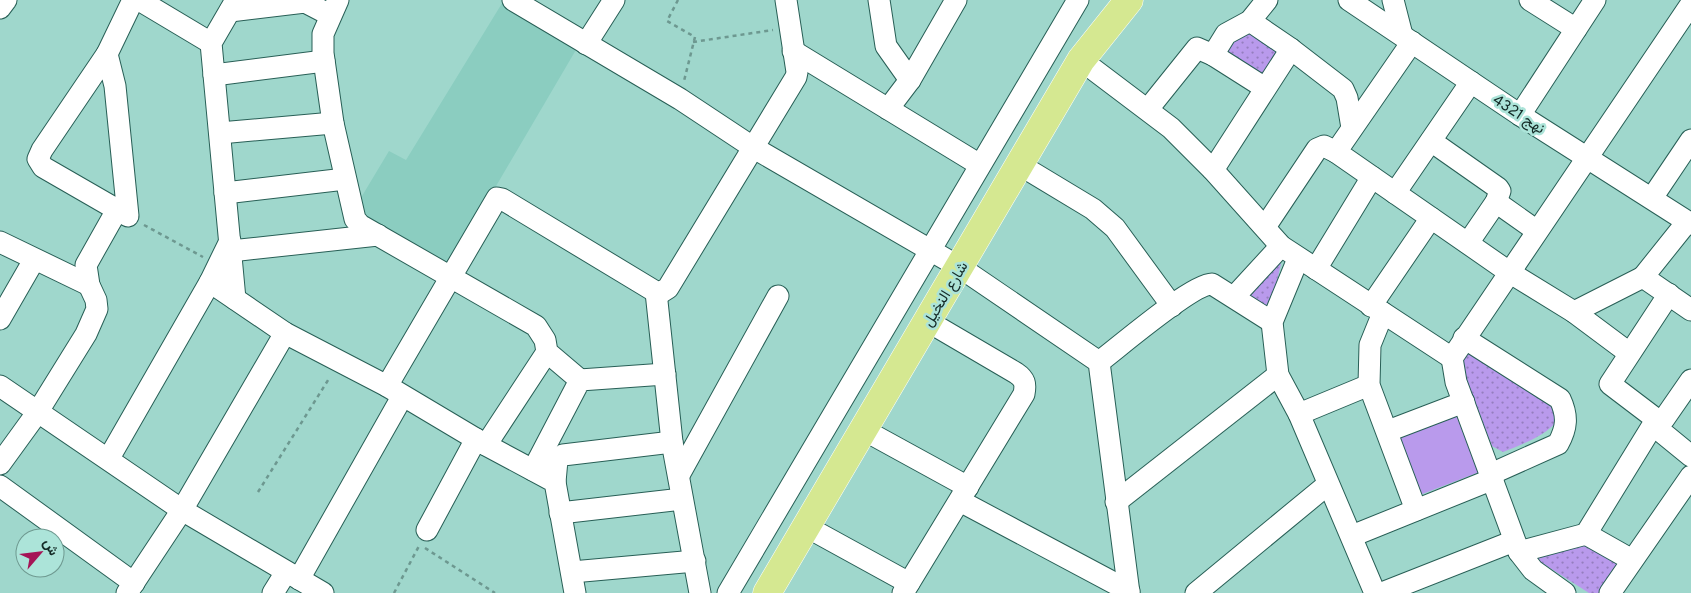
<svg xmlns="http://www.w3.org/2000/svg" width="1691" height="593" font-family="Overpass,Vazirmatn,sans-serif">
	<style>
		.built { fill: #8bcdc0 }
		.grass { fill: url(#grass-dots) }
		.park { fill: #b99aec }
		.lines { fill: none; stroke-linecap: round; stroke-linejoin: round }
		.minor-casing { stroke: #285f56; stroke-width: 23 }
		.major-casing { stroke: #fff; stroke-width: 29 }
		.path { stroke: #6d9890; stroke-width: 2.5; stroke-dasharray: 4 4; stroke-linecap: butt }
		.minor { stroke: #fff; stroke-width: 21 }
		.major { stroke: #d5e891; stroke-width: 28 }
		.labels { text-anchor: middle; stroke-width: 5; stroke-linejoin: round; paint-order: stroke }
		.street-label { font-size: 15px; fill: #142a26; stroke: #ace4d9 }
	</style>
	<defs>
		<pattern id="grass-dots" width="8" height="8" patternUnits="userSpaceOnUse" patternTransform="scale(1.25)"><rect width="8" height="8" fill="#b99aec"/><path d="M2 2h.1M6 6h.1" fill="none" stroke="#957ebf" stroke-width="1.8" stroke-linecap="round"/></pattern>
	</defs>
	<rect width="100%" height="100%" fill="#9fd7cc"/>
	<path class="built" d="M 504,0 L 580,43 L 448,268 L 353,211 L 389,151 L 406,160 Z"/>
	<g class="grass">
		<path d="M 1250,26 L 1285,51 L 1265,82 L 1218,54 Z"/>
		<path d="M 1275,259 L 1281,264 L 1269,313 L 1241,293 Z"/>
		<path d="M 1469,348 L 1552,399 L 1557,421 C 1544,437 1522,444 1503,452 L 1492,446 L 1462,368 L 1463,361 Z"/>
		<path d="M 1581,532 L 1624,561 L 1603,593 L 1589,593 L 1539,561 L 1531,550 Z"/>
	</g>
	<path class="park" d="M 1456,407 L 1482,471 L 1417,496 L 1395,430 Z"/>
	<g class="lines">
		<g class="minor-casing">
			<g id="minor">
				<path d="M 139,0 L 211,43"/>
				<path d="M 338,0 L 323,34 L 323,53 L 333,123 L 355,219 L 360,225 L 536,326 L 545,340 L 547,352 L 580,380"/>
				<path d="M 513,0 L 680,99 L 754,148 L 961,268 L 1099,362 L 1129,593"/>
				<path d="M 879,0 L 886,46 L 910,80"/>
				<path d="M 1349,0 L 1520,115 L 1691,224"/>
				<path d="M 1393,0 L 1402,35"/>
				<path d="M 1530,0 L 1576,29"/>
				<path d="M 0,8 L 6,0"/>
				<path d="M 230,11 L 305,2 L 330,15"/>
				<path d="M 1250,21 L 1291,49 L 1343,89 L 1347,98 L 1352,128"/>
				<path d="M 1412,42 L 1336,152 L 1509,272 L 1574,312 L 1629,353"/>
				<path d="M 586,44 L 614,0"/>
				<path d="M 793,51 L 980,165"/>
				<path d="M 107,54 L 115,86 L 128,216 L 43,167 L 38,159 L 42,150 Z"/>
				<path d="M 107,54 L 133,0"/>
				<path d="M 1213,55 L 1226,34 L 1250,21 L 1267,0"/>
				<path d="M 1081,60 L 1171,128 L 1213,170 L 1281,246 L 1452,358"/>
				<path d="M 214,75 L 324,61"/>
				<path d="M 888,109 L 910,80 L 956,0"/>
				<path d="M 1148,109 L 1197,48 L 1213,55 L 1265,88"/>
				<path d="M 1520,115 L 1595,0"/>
				<path d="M 220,133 L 333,123"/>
				<path d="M 1431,141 L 1498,188 L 1500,191 L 1496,202 L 1468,243"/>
				<path d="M 1020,165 L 1093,209 L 1115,228 L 1172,306"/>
				<path d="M 1213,170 L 1291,49"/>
				<path d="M 225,193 L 345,179"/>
				<path d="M 1395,193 L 1471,82"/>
				<path d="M 1652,198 L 1691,140"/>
				<path d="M 1496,202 L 1537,231"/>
				<path d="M 1687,222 L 1643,277 L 1691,310"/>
				<path d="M 1265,227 L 1317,149 L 1324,146 L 1336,152"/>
				<path d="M 0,242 L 89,285"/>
				<path d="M 231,251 L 378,235"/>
				<path d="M 1298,259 L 1272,322 L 1278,375 L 1299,414 L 1375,593"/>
				<path d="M 1316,269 L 1372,177"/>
				<path d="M 210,282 L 285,333 L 387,386 L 486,445 L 555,482 L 575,593"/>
				<path d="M 656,292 L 672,442 L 700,593"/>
				<path d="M 1669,294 L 1610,384 L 1660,422 L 1664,419 L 1691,380"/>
				<path d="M 1234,297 L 1281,246"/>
				<path d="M 235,299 L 211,43 L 236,0"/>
				<path d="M 1371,306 L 1431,218"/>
				<path d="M 1574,312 L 1643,277"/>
				<path d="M 1383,313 L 1370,345 L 1369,385 L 1416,510"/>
				<path d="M 0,319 L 34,260"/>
				<path d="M 1464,338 L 1560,399 C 1568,416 1567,428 1558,444 L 1491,474"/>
				<path d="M 1099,362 C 1119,347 1192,284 1212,284 L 1272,322"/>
				<path d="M 0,386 L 182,510 L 323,593"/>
				<path d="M 387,386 L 497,198 L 502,199 L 656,292 L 660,293 L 668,288 L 796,77 L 797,72 L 786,0"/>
				<path d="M 1299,414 L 1369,385"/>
				<path d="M 1653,425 L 1691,456"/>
				<path d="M 864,430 L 968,487"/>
				<path d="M 1388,431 L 1464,402"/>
				<path d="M 486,445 L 547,352"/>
				<path d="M 109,458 L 210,282 L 230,241"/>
				<path d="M 0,464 L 37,413 L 86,334 L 97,309 L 96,300 L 89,285 L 86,265 L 117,210"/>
				<path d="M 533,470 L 580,380 L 665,374"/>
				<path d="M 679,475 L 778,296"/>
				<path d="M 555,482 L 557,460 L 563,455 L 672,442"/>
				<path d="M 0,486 L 134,583"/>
				<path d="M 960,501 L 1129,591"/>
				<path d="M 1116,502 L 1278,375"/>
				<path d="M 560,513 L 682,499"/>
				<path d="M 807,527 L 909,583"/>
				<path d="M 427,530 L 476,439"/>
				<path d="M 1586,534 L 1632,560"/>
				<path d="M 1352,536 L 1493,479"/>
				<path d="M 1519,552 L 1586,534 L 1656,420"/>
				<path d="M 572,572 L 695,561"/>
				<path d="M 299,579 L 402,397"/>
				<path d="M 127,593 L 182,510 L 285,333"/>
				<path d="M 273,593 L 286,572"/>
				<path d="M 728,593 L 1078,0"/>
				<path d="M 903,593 L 1024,394 C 1026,384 1025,379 1016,373 L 929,322"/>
				<path d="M 1196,593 L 1327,485"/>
				<path d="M 1382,593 L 1514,541"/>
				<path d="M 1565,593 L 1533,570 L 1519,552 L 1456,382 L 1452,358 L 1691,4"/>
				<path d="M 1610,593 L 1691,476"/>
			</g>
		</g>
		<g class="major-casing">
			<path id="major" d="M 767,593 L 1081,60 L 1129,0"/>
		</g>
		<g class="path">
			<path d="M 678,0 L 667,21 L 695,37 L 684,81"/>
			<path d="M 693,42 L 773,30"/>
			<path d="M 144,225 L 203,257"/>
			<path d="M 258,492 L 330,377"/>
			<path d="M 425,548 L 495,593"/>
			<path d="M 394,593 L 419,546"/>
		</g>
		<use href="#minor" class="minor"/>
		<use href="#major" class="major"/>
	</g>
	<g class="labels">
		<g class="street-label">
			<text transform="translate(1519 114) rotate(33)" y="5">نهج 4321</text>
			<text transform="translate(945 294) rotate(-59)" y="5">شارع النخيل</text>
		</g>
	</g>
	<g transform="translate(40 553) rotate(62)"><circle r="24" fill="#ace4d9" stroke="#6f9a91"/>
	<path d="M0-4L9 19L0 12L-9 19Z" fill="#a51456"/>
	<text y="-8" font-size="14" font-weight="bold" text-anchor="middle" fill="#142a26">ش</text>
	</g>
</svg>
